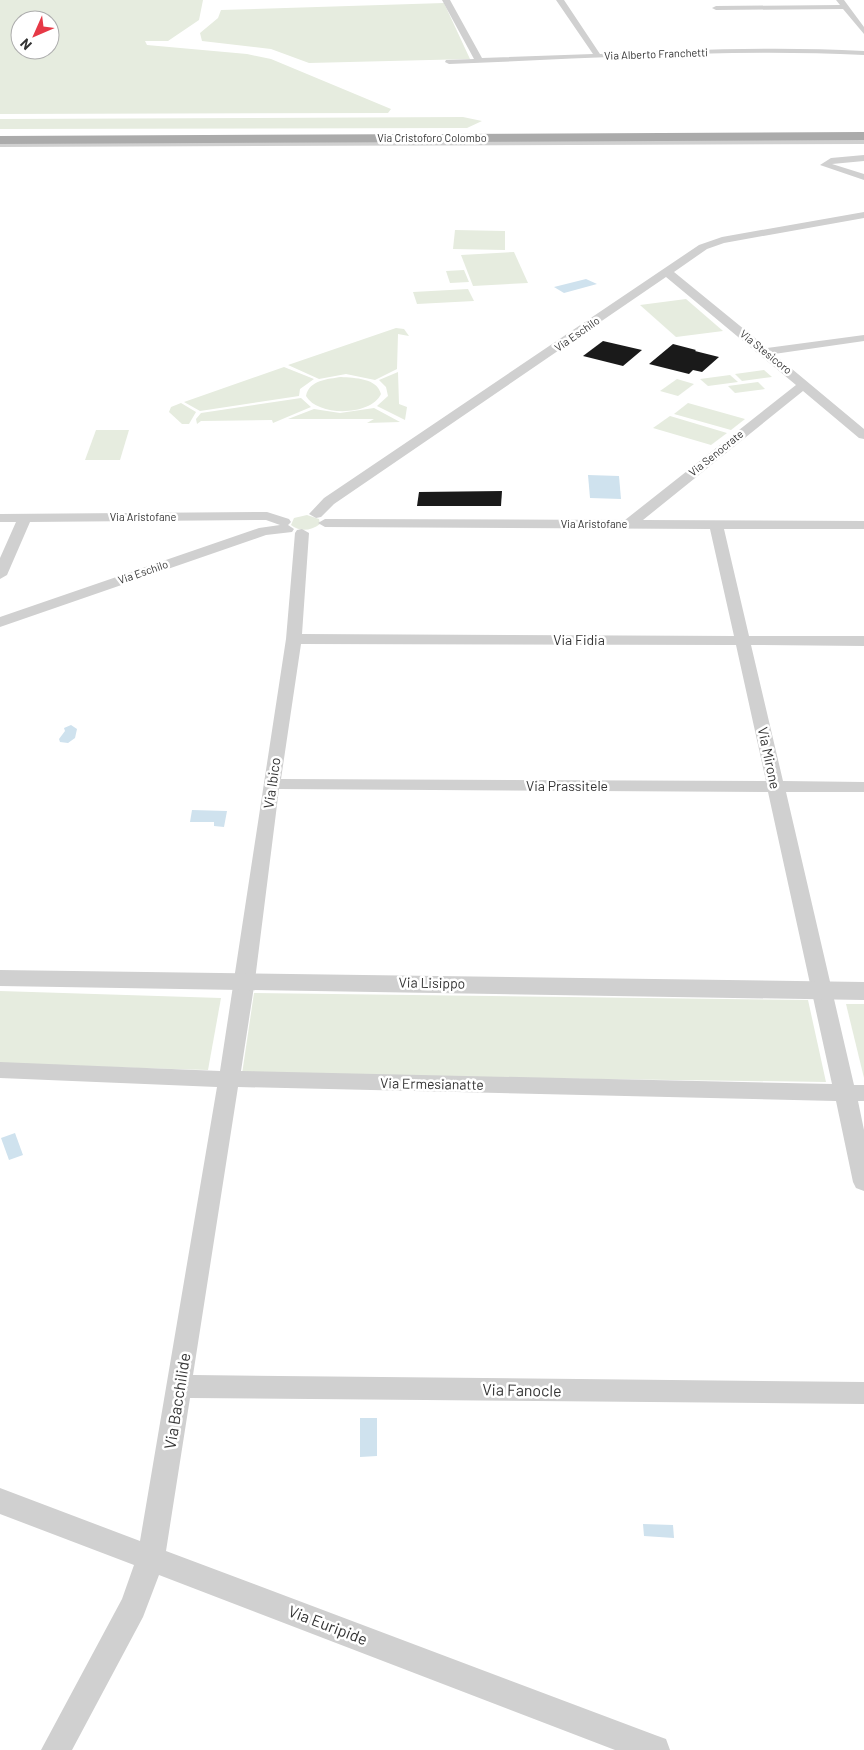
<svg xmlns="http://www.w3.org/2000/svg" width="864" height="1750" font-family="Barlow,sans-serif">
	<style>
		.green { fill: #e6ecdf; fill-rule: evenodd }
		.water { fill: #cfe2ee }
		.building { fill: #1a1a1a }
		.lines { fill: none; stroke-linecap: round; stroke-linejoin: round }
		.minor { fill: #d0d0d0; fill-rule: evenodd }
		.tertiary { fill: #d0d0d0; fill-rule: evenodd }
		.primary { fill: #ababab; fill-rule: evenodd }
		.labels { text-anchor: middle; stroke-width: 5; stroke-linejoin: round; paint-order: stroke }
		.far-street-label { font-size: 11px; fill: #333; stroke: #fff }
		.street-label { font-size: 14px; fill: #333; stroke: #fff }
		.near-street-label { font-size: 16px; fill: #333; stroke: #fff }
	</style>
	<rect width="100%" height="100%" fill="#fff"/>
	<g class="green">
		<path d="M 0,0 L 203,0 L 199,20 L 168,41 L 145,41 L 147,45 L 247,54 L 271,59 L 391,109 L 388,113 L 0,114 ZM 20,20 L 50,20 L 50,50 L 20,50 Z"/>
		<path d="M 444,3 L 470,59 L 309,63 L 271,49 L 202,41 L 200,33 L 218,18 L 221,10 Z"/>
		<path d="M 463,117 L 482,121 L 467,128 L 0,129 L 0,119 Z"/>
		<path d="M 455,230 L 505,231 L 505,250 L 453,249 Z"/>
		<path d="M 514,252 L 528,283 L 473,286 L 461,255 Z"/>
		<path d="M 464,270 L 469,282 L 450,283 L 446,271 Z"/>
		<path d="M 468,289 L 474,301 L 417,304 L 413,292 Z"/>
		<path d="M 686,299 L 723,331 L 676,337 L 640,305 Z"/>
		<path d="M 396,328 L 404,329 L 409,336 L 398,334 L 397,369 L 375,380 L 346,374 L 319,379 L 288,365 Z"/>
		<path d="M 284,367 L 314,379 L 300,389 L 299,396 L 200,411 L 184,402 Z"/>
		<path d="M 764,370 L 772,377 L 742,381 L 735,374 Z"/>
		<path d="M 398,372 L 399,404 L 407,407 L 405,420 L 377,406 L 388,396 L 386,387 L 379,380 Z"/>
		<path d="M 730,375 L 738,382 L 708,386 L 700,379 Z"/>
		<path d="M 341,377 C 355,378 377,378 381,394 C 371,416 318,417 306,396 C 309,380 328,379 341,377 Z"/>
		<path d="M 677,379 L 694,384 L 678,396 L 660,391 Z"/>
		<path d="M 758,382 L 765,389 L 735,393 L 728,386 Z"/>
		<path d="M 301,398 L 311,407 L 273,423 L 272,420 L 201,421 L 197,424 L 196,419 L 201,413 Z"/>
		<path d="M 181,403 L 196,412 L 189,424 L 182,424 L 169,412 L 171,407 Z"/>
		<path d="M 688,403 L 745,419 L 731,430 L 674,414 Z"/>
		<path d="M 374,408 L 400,422 L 367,423 L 374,419 L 288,419 L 314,409 L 340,413 Z"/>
		<path d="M 670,416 L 727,433 L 711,445 L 653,428 Z"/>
		<path d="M 96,430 L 129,430 L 120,460 L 85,460 Z"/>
		<path d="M 307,515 L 319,519 L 320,524 C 311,531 299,532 291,525 L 294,518 Z"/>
		<path d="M 0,991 L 221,998 L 208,1070 L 0,1064 Z"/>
		<path d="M 254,993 L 808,1000 L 826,1082 L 242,1074 Z"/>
		<path d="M 846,1004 L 864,1004 L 864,1078 Z"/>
	</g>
	<g class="water">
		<path d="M 586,279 L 597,284 L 564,293 L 554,287 Z"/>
		<path d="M 588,475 L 619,476 L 621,499 L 590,498 Z"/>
		<path d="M 71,725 L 77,729 L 75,738 L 68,743 L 60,742 L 59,739 L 65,731 L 64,728 Z"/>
		<path d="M 192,810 L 227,811 L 224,827 L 214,826 L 214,822 L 190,822 Z"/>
		<path d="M 15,1133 L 23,1155 L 9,1160 L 1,1138 Z"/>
		<path d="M 360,1418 L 377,1418 L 377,1456 L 360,1457 Z"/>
		<path d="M 643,1524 L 673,1525 L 674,1538 L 644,1536 Z"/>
	</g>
	<g class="building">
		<path d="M 603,341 L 642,350 L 623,366 L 583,356 Z"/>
		<path d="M 673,344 L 696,350 L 695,351 L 719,357 L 702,372 L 693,370 L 689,374 L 649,364 Z"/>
		<path d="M 502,491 L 501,506 L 417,506 L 419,492 Z"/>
	</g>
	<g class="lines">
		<g class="minor">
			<path d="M 442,0 L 450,0 L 482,58 L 593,54 L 556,0 L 564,0 L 600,54 C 688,50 776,46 864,51 L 864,55 C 726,48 587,59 449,64 L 445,62 L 446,60 L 474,59 Z"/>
			<path d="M 836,0 L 844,0 L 864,27 L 864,34 L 843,9 L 716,10 L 712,8 L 716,6 L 840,5 Z"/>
			<path d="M 864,155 L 864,161 L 832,164 L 864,174 L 864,180 L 820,165 L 831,158 Z"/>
			<path d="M 864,212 L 864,218 L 724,243 L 707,249 L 674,272 L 767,348 L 864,335 L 864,341 L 774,354 L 864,429 L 864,439 L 859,438 L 803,391 L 643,520 L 864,521 L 864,529 L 724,529 L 749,636 L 864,636 L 864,646 L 751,645 L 783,781 L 864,782 L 864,792 L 786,792 L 854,1085 L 864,1085 L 864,1101 L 858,1101 L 864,1130 L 864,1191 L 856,1188 L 853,1182 L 836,1101 L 238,1087 L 193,1375 L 864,1382 L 864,1404 L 190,1398 L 166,1551 L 655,1735 L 666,1739 L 670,1750 L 615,1750 L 159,1575 L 143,1617 L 72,1750 L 41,1750 L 122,1599 L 134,1565 L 0,1514 L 0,1488 L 140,1541 L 217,1087 L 0,1078 L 0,1062 L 220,1071 L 286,639 L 295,533 L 297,530 L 302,529 L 309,533 L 302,634 L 734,636 L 710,529 L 325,527 L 318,523 L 325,519 L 625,520 L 796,385 L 666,277 L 334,504 L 321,517 L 316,518 L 309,514 L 324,498 L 699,245 L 722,237 ZM 301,644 L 736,645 L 766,781 L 281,779 ZM 279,789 L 768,792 L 832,1084 L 241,1071 L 255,980 Z"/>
			<path d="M 267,512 L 289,519 L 291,522 L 288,525 L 294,529 L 292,532 L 266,535 L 0,627 L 0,617 L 259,528 L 280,525 L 266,520 L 30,522 L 7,575 L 0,579 L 0,558 L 16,522 L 0,522 L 0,514 Z"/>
		</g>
		<g class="tertiary">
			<path d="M 864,138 L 864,144 L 0,147 L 0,141 Z"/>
			<path d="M 0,970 L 864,982 L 864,1000 L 0,986 Z"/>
		</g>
		<path class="primary" d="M 864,132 L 864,140 L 0,144 L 0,136 Z"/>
	</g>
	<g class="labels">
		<g class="far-street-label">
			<text transform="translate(656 54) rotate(-2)" y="4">Via Alberto Franchetti</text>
			<text x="432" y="142">Via Cristoforo Colombo</text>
			<text transform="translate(577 334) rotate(-35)" y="4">Via Eschilo</text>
			<text transform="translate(766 352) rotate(39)" y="4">Via Stesicoro</text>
			<text transform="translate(716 453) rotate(-39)" y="4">Via Senocrate</text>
			<text x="143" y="521">Via Aristofane</text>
			<text x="594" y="528">Via Aristofane</text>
			<text transform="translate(143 572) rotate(-19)" y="4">Via Eschilo</text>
		</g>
		<g class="street-label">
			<text x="579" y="645">Via Fidia</text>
			<text transform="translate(769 758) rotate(78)" y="5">Via Mirone</text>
			<text transform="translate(272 783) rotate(-82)" y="5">Via Ibico</text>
			<text x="567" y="791">Via Prassitele</text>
			<text transform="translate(432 983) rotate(1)" y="5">Via Lisippo</text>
			<text transform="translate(432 1084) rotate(1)" y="5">Via Ermesianatte</text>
		</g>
		<g class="near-street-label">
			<text transform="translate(522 1390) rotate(1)" y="6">Via Fanocle</text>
			<text transform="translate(177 1401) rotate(-81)" y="6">Via Bacchilide</text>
			<text transform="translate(328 1625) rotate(21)" y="6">Via Euripide</text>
		</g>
	</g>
	<g transform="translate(35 35) rotate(225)"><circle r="24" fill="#ffffff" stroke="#adadad"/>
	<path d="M0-4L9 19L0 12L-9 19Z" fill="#e63946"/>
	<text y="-8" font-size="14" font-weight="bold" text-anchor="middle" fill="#333333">N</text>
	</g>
</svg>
